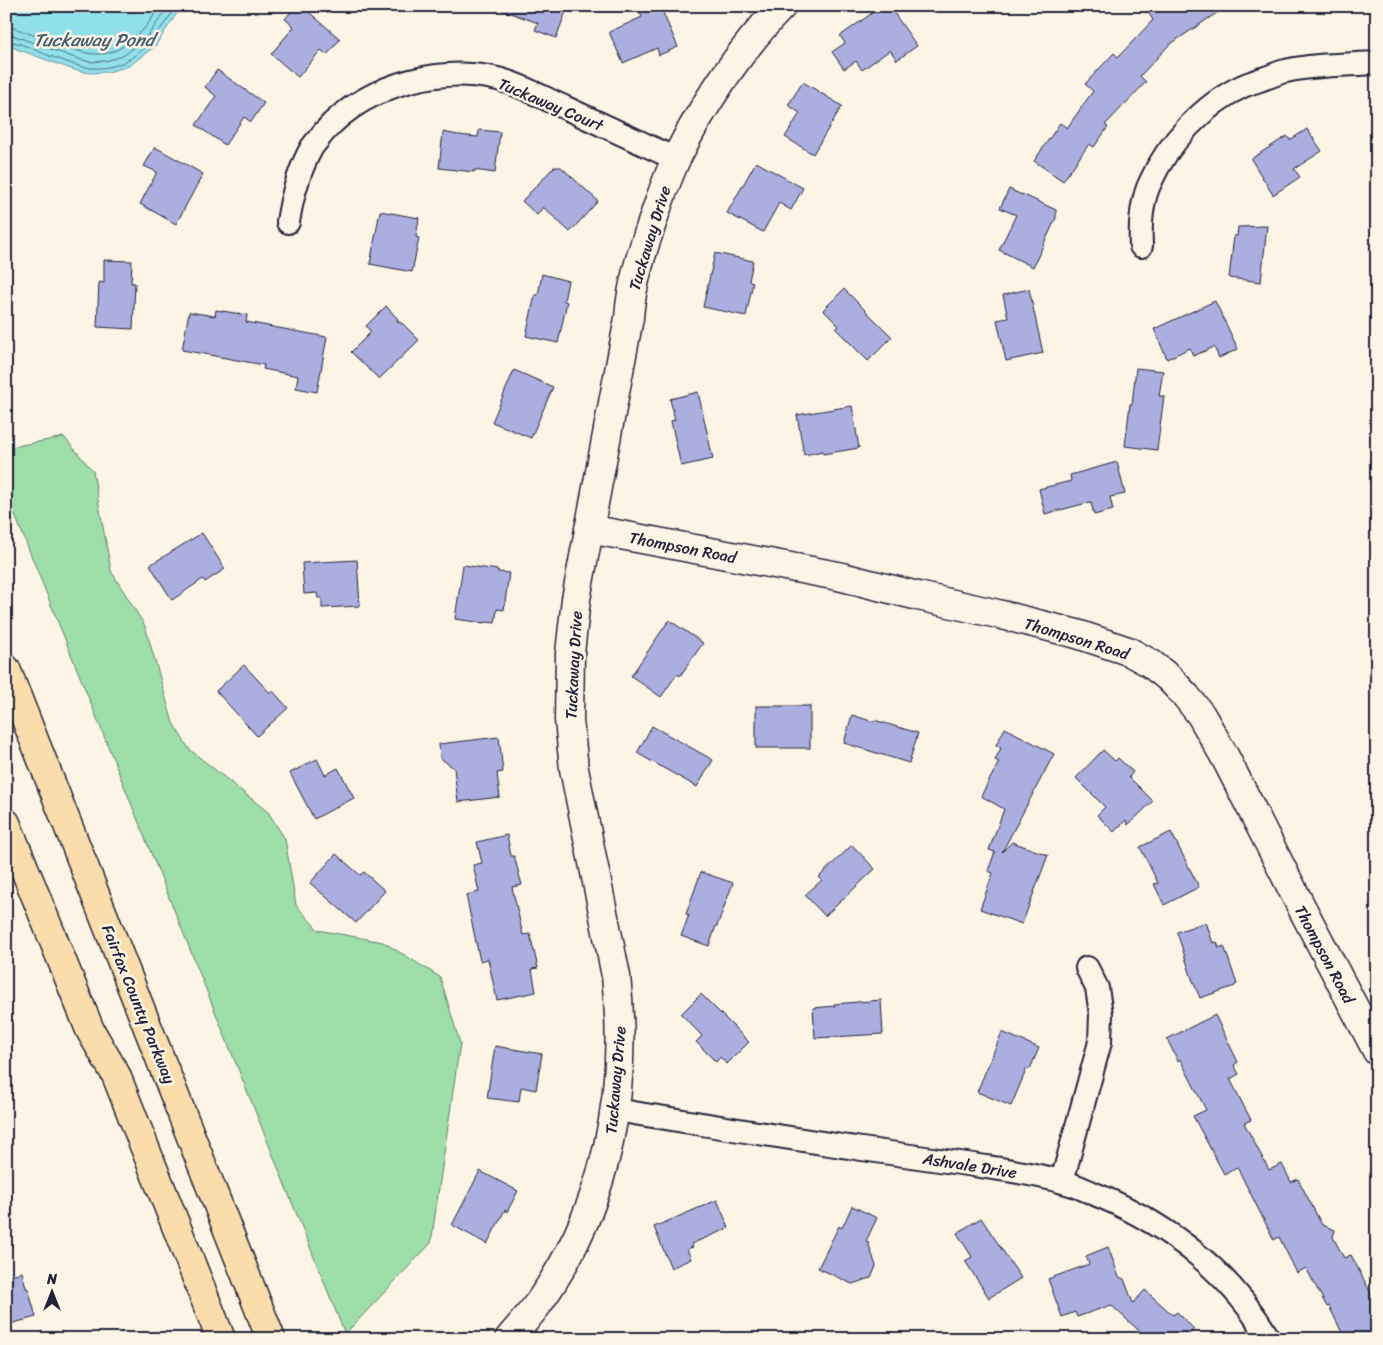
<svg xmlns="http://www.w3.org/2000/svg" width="1383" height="1345" font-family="Sriracha,sans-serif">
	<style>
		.green { fill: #9edea8; stroke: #608072 }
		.water { fill: #90e0ea; stroke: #6494a4 }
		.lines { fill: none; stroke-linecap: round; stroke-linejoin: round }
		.shore { stroke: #4e6e81; stroke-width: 1 }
		.building { fill: #abafe0; stroke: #22223b }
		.street-casing { stroke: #22223b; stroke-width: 26 }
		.secondary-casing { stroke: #22223b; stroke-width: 31 }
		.highway-casing { stroke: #22223b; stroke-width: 31 }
		.street { stroke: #fcf5e5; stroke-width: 22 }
		.secondary { stroke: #fcf5e5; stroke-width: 28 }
		.highway { stroke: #fbddab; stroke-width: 28 }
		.labels { text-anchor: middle; stroke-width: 5; stroke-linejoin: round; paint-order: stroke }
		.street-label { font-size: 16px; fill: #22223b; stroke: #fcf5e5 }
		.water-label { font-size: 18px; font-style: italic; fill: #435b70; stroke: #fcf5e5 }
	</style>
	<rect width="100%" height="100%" fill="#fcf5e5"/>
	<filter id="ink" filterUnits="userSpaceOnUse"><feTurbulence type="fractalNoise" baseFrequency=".02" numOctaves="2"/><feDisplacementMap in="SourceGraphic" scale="10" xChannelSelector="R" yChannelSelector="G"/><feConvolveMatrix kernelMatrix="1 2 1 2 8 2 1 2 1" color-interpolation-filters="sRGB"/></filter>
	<g filter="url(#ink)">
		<path class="green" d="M 64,437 L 93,471 L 111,571 L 145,626 L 173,723 L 189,749 L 268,812 L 285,839 L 296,905 L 318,930 L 383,942 L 440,977 L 460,1043 L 431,1243 L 345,1334 L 6,493 L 6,448 Z"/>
		<path class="water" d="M 6,6 L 182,6 L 155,46 L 129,66 L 108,72 L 90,73 L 74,70 L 6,45 Z"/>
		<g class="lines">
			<g class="shore">
				<path d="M 6,27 L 14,28 C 29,33 43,39 58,44 C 93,57 109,61 139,34 C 147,27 154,15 160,6"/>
				<path d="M 6,34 L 12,35 L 78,59 L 91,62 L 106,61 L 123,56 L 146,38 L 169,6"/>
				<path d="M 6,41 C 21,42 36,51 50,56 C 63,60 77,67 91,68 C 134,71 155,37 177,6"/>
			</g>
		</g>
		<g class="building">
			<path d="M 296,6 L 302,6 L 340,39 L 327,55 L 321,50 L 298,77 L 271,54 L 294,27 L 285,19 Z"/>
			<path d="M 497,6 L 568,6 L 556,38 L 535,30 L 538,23 L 497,8 Z"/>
			<path d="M 637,6 L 660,6 L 678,47 L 659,55 L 657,48 L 623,63 L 609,32 L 642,17 Z"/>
			<path d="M 882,6 L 889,6 L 917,46 L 897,60 L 890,50 L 862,70 L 856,61 L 844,69 L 832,52 L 845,43 L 840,36 Z"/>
			<path d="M 1144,6 L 1227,6 L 1169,45 L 1140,76 L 1146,82 L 1105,125 L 1108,127 L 1094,147 L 1089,144 L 1063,181 L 1034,161 L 1060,123 L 1067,128 L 1093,91 L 1085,84 L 1114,53 L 1118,57 L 1153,20 Z"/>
			<path d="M 217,70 L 264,103 L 251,122 L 244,117 L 225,145 L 196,125 L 216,96 L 205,87 Z"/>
			<path d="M 803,82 L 842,106 L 813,154 L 785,137 L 800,113 L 788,105 Z"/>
			<path d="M 1307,129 L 1322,151 L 1294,169 L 1300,177 L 1273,195 L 1251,159 L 1287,136 L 1290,140 Z"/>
			<path d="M 479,130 L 500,132 L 495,173 L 474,170 L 474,172 L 439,168 L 443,132 L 458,135 L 478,137 Z"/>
			<path d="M 155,147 L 203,174 L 176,224 L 140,204 L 157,172 L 144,166 Z"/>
			<path d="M 756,162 L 803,188 L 791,210 L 779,203 L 763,232 L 727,213 Z"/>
			<path d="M 554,167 L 561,167 L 598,201 L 570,232 L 543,207 L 537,215 L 522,201 Z"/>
			<path d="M 1009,189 L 1022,195 L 1022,194 L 1056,210 L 1056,218 L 1033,267 L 999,250 L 1016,215 L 1000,208 Z"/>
			<path d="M 380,211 L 419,218 L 416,237 L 419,238 L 412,272 L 370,264 Z"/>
			<path d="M 1267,226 L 1261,282 L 1229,278 L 1234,236 L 1237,236 L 1238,227 Z"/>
			<path d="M 715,253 L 753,261 L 749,281 L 753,282 L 746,316 L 703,307 Z"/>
			<path d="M 104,260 L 132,261 L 131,283 L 135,283 L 133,329 L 97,327 L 99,282 L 104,283 Z"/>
			<path d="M 542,274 L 568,281 L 564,301 L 567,302 L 558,343 L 526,336 L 535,295 L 538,295 Z"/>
			<path d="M 844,289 L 892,337 L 868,361 L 836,329 L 839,326 L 823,310 Z"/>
			<path d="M 1029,289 L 1043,353 L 1006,361 L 997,320 L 1008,318 L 1003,295 Z"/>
			<path d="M 1215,301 L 1238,349 L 1219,358 L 1214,347 L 1193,356 L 1190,348 L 1167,359 L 1154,329 Z"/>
			<path d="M 386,306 L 398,319 L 397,321 L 403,324 L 419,340 L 379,379 L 351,352 L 371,332 L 366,326 Z"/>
			<path d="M 216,310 L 247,315 L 246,322 L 327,337 L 317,392 L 296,388 L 298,376 L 263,369 L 264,365 L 182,350 L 189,312 L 215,316 Z"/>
			<path d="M 1136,368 L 1163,371 L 1159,396 L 1164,396 L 1157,450 L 1125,446 L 1130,404 L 1132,404 Z"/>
			<path d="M 514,370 L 553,387 L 531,438 L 492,422 Z"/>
			<path d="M 698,392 L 713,459 L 681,466 L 671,421 L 675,420 L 670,399 Z"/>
			<path d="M 852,406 L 859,448 L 823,454 L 823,451 L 804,455 L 797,415 Z"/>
			<path d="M 1117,462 L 1125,494 L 1110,497 L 1113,510 L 1094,515 L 1091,502 L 1045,514 L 1039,489 L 1071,481 L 1070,475 Z"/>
			<path d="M 202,533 L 225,569 L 205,582 L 203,579 L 172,600 L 150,565 Z"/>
			<path d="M 357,560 L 360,606 L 322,608 L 322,598 L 318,598 L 317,593 L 304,594 L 302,563 Z"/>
			<path d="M 463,565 L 498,570 L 498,572 L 509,573 L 504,610 L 497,609 L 495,623 L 485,622 L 484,623 L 455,619 Z"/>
			<path d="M 669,620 L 703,643 L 680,676 L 677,674 L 661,697 L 631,676 Z"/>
			<path d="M 244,665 L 270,693 L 272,690 L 288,708 L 257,736 L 216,691 Z"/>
			<rect x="756" y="706" width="54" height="42"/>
			<path d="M 852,715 L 874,722 L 874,720 L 918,733 L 909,763 L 844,743 Z"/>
			<path d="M 652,726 L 713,760 L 697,787 L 637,753 Z"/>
			<path d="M 1005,728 L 1054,754 L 1002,852 L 1012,842 L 1048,855 L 1022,924 L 980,909 L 993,873 L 988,871 L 995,852 L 989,850 L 1004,809 L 981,796 L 999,762 L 995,760 L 1001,748 L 996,745 Z"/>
			<path d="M 499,737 L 503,772 L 497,773 L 500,797 L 458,802 L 454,768 L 440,758 L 439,744 Z"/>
			<path d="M 1103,750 L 1115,761 L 1118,758 L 1133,772 L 1129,777 L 1153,801 L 1128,825 L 1126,820 L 1114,832 L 1097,815 L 1105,807 L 1076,778 Z"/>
			<path d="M 317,759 L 325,775 L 338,768 L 354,798 L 314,819 L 290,773 Z"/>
			<path d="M 1171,832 L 1199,887 L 1164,905 L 1154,884 L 1158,883 L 1140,847 Z"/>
			<path d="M 507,835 L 511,856 L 514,856 L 522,885 L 512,887 L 523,935 L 530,934 L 538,968 L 532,969 L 536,992 L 497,1000 L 488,959 L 480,961 L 466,895 L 479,892 L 473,865 L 482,863 L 477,842 Z"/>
			<path d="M 852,845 L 875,869 L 825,916 L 805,895 L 822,880 L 819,877 Z"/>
			<path d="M 336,854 L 360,875 L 364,872 L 385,891 L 356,923 L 310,883 Z"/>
			<path d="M 701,872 L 733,883 L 717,926 L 716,926 L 709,946 L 681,936 L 689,915 L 686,914 Z"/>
			<path d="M 1206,922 L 1213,943 L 1217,942 L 1219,948 L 1224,946 L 1237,984 L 1235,985 L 1235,986 L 1200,998 L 1191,976 L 1177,932 Z"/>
			<path d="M 701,994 L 749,1042 L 727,1064 L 720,1057 L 716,1062 L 696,1042 L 702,1036 L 681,1014 Z"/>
			<path d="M 881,1000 L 883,1034 L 815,1038 L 813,1008 L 835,1006 L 834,1004 Z"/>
			<path d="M 1215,1015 L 1238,1062 L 1234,1065 L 1239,1074 L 1230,1079 L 1251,1120 L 1244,1123 L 1269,1170 L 1282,1164 L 1291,1182 L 1298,1179 L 1322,1225 L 1335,1230 L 1333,1237 L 1344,1258 L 1351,1255 L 1377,1305 L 1377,1339 L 1345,1339 L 1329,1306 L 1327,1307 L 1306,1268 L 1297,1273 L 1279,1237 L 1274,1240 L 1237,1167 L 1224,1174 L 1193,1116 L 1206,1110 L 1180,1059 L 1178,1061 L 1167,1039 Z"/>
			<path d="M 1002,1032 L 1039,1048 L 1030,1069 L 1027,1068 L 1011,1106 L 977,1092 Z"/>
			<path d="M 495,1046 L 542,1054 L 536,1090 L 521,1087 L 519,1102 L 487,1098 Z"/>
			<path d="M 480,1171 L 518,1191 L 507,1212 L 505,1210 L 487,1244 L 452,1225 Z"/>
			<path d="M 717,1200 L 729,1228 L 691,1244 L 693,1247 L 687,1249 L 691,1259 L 671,1268 L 654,1227 Z"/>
			<path d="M 852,1206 L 877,1218 L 866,1241 L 868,1242 L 876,1266 L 871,1278 L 852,1284 L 818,1268 L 839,1226 L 842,1228 Z"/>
			<path d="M 981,1218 L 1021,1278 L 989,1298 L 965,1261 L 972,1257 L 957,1233 Z"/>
			<path d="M 1108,1247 L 1119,1277 L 1124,1279 L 1133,1303 L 1145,1290 L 1173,1315 L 1177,1312 L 1194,1329 L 1185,1339 L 1148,1339 L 1111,1305 L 1077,1317 L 1075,1312 L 1062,1317 L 1048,1279 L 1089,1264 L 1086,1256 Z"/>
			<path d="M 22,1272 L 26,1288 L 28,1288 L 36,1317 L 6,1325 L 6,1276 Z"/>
		</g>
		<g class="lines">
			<g class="street-casing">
				<g id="street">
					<path d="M 288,222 C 292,196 299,170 312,147 C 316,142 320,137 324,132 C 367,83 450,61 511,83 C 530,90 548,100 566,108 C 603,125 640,142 676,159"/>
					<path d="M 1141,246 C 1140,225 1141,202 1150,183 C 1167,144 1204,104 1243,86 C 1250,83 1257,81 1265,78 C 1272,76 1279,72 1286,71 C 1315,64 1347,65 1377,63"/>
					<path d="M 615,1110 C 697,1123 779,1137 862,1149 C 899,1154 937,1160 974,1165 C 1004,1170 1034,1173 1063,1182 C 1077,1185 1089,1192 1102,1197 C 1170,1226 1232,1274 1269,1339"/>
					<path d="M 1062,1181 L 1100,1042 L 1101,1014 L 1097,988 L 1087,968"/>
				</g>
			</g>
			<g class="secondary-casing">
				<g id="secondary">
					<path d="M 589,529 L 838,576 L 918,596 L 998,614 L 1077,634 L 1128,651 L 1150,663 L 1169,678 L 1186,696 L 1201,715 L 1225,757 L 1304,912 L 1377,1051"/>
					<path d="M 509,1339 C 519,1327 529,1316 538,1304 C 607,1207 629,1093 616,976 L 574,769 L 569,720 L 570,653 L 576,599 L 629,318 C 631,286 641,254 652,223 C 659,201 667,179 676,159 C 702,106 741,48 782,6"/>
				</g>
			</g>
			<g class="highway-casing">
				<g id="highway">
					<path d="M 6,669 L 271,1339"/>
					<path d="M 6,823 L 90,1030 L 116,1075 L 221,1339"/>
				</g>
			</g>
			<use href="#street" class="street"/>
			<use href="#secondary" class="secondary"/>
			<use href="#highway" class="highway"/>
		</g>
	</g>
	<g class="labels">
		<g class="street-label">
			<text transform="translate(551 104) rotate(23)" y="6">Tuckaway Court</text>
			<text transform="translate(649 238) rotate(-73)" y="6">Tuckaway Drive</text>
			<text transform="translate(683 547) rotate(11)" y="6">Thompson Road</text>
			<text transform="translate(1077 638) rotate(17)" y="6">Thompson Road</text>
			<text transform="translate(573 665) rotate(-87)" y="6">Tuckaway Drive</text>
			<text transform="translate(1325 954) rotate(62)" y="6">Thompson Road</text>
			<text transform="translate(139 1004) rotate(68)" y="6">Fairfax County Parkway</text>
			<text transform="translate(615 1080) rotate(-85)" y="6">Tuckaway Drive</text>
			<text transform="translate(970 1165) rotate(9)" y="6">Ashvale Drive</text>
		</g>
		<g class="water-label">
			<text x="94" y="46">Tuckaway Pond</text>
		</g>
	</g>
	<rect width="1383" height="1345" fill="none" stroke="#fcf5e5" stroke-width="25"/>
	<rect x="12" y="12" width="1358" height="1320" fill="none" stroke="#22223b" stroke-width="2" filter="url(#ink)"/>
	<g transform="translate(52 1292)" stroke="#fcf5e5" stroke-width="4" paint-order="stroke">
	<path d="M0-4L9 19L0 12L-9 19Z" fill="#22223b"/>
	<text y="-8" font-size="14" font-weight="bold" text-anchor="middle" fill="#22223b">N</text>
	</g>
</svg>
